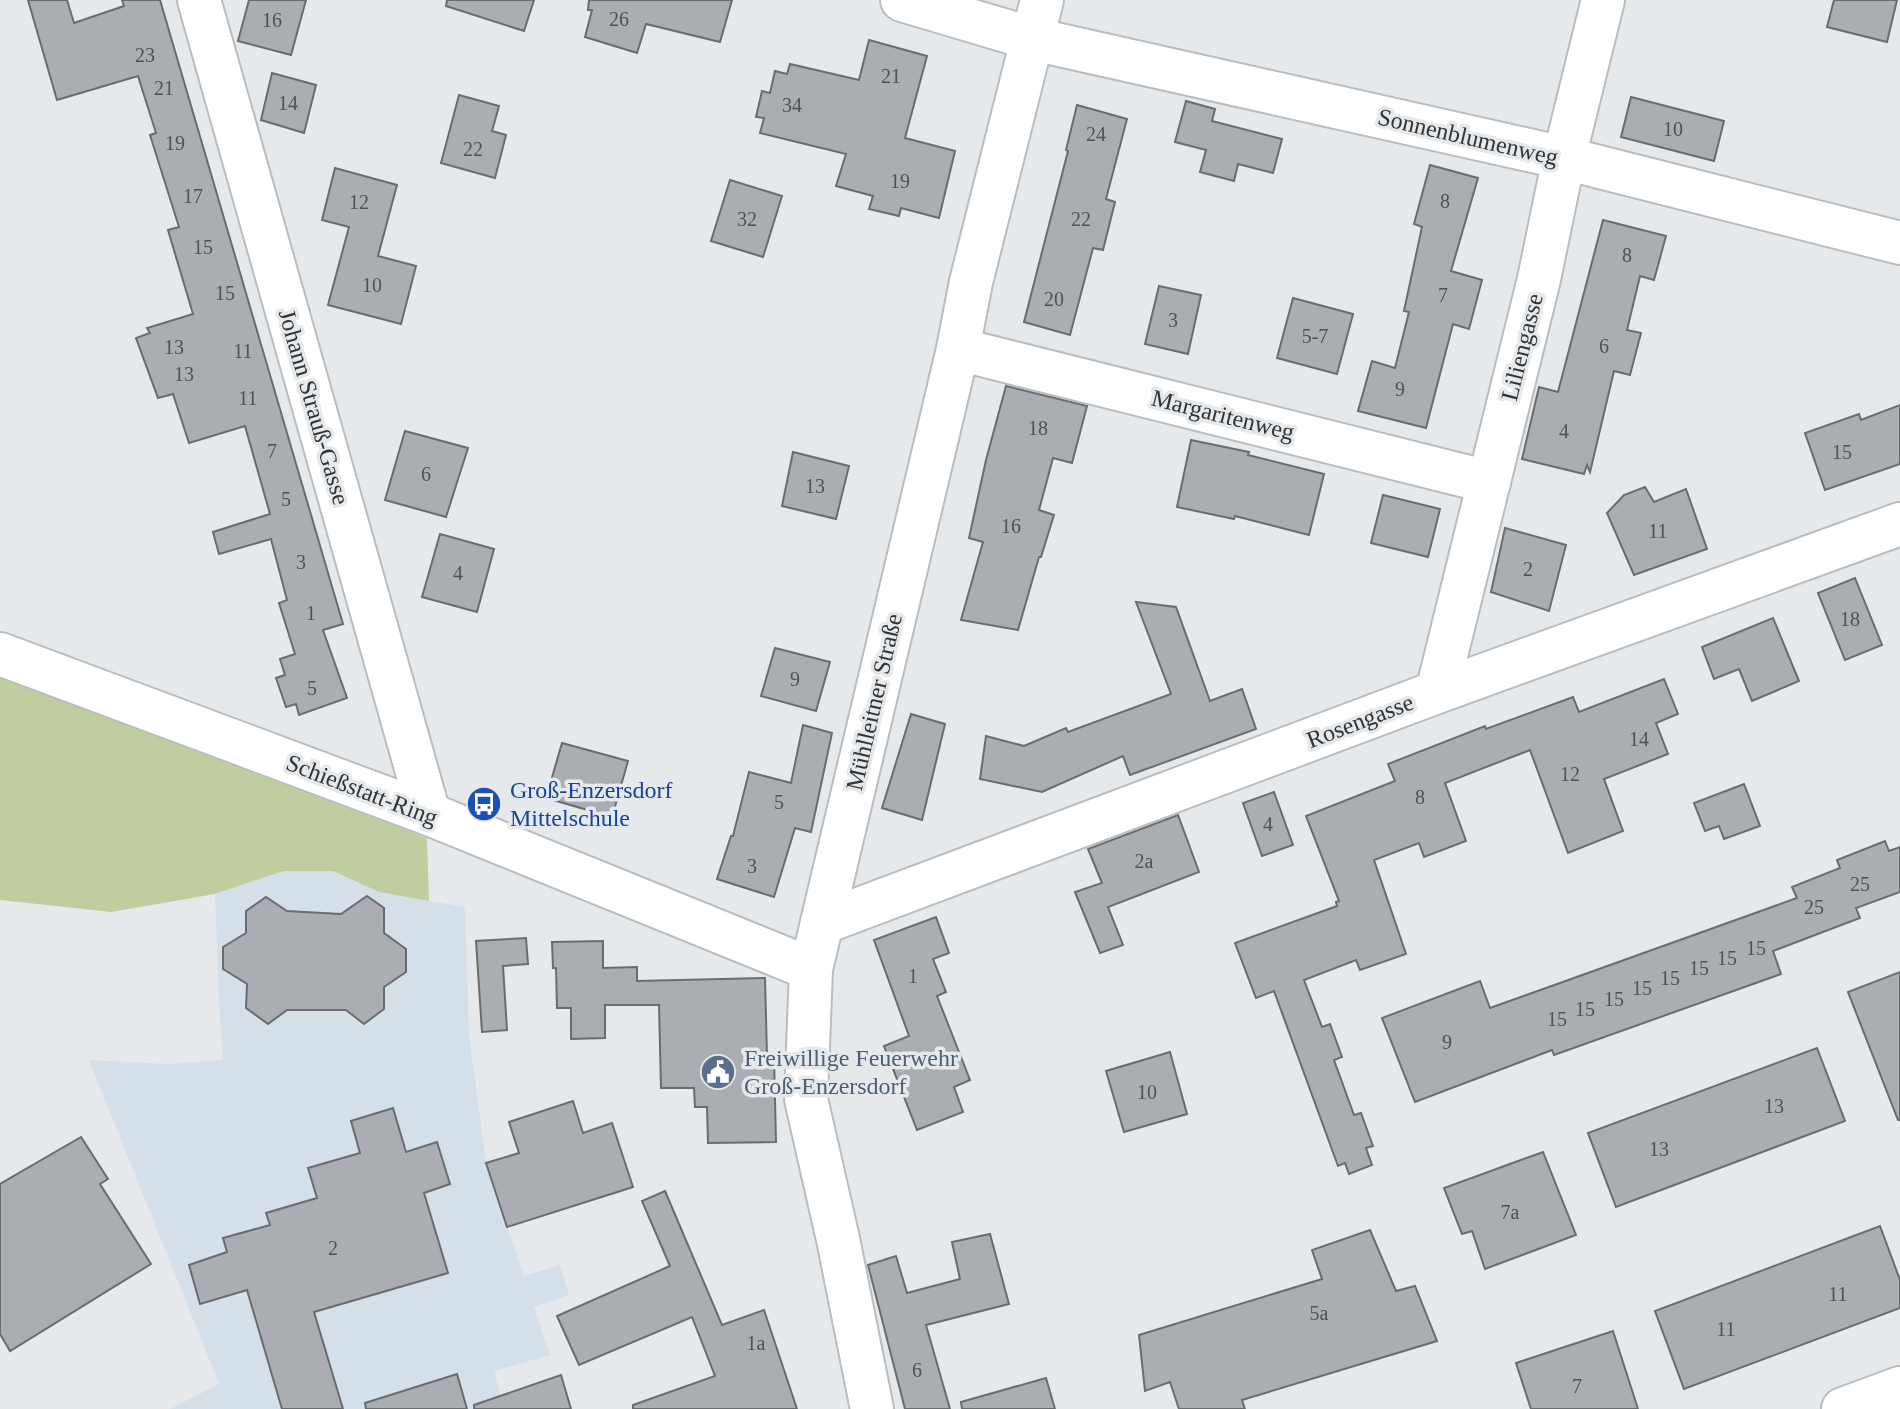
<svg xmlns="http://www.w3.org/2000/svg" width="1900" height="1409" font-family="Georgia,serif">
	<style>
		.built { fill: #d5dfe8 }
		.green { fill: #c0cd9f }
		.building { fill: #aaaeb2; stroke: #696d70; stroke-width: 2 }
		.lines { fill: none; stroke-linecap: round; stroke-linejoin: round }
		.minor-casing { stroke: #b9bdc0; stroke-width: 46 }
		.minor { stroke: #fff; stroke-width: 42 }
		.labels { text-anchor: middle; stroke-width: 7; stroke-linejoin: round; paint-order: stroke }
		.number-label { font-size: 20px; fill: #4f5254 }
		.street-label { font-size: 24px; fill: #313334; stroke: #e5e9ec }
		.transit-label { font-size: 24px; fill: #164399; stroke: #e5e9ec; text-anchor: start }
		.service-label { font-size: 24px; fill: #4e5e75; stroke: #e5e9ec; text-anchor: start }
	</style>
	<rect width="100%" height="100%" fill="#e5e9ec"/>
	<path class="built" d="M 284,871 L 333,871 L 379,892 L 465,907 L 469,1036 L 486,1163 L 524,1276 L 560,1265 L 569,1295 L 534,1307 L 550,1355 L 494,1371 L 504,1409 L 170,1409 L 219,1384 L 89,1060 L 167,1064 L 223,1060 L 219,1002 L 215,894 Z"/>
	<path class="green" d="M 0,671 L 427,838 L 429,901 L 379,892 L 333,871 L 284,871 L 215,894 L 111,912 L 0,900 Z"/>
	<g class="building">
		<path d="M 28,0 L 67,0 L 74,23 L 124,6 L 122,0 L 160,0 L 343,624 L 323,630 L 347,698 L 299,715 L 296,704 L 286,707 L 276,678 L 285,675 L 280,659 L 295,654 L 279,603 L 287,600 L 271,539 L 219,554 L 213,532 L 270,514 L 245,426 L 189,443 L 173,394 L 158,398 L 136,338 L 150,333 L 147,328 L 193,314 L 168,230 L 179,227 L 150,135 L 156,133 L 138,76 L 57,100 Z"/>
		<path d="M 249,0 L 306,0 L 291,55 L 238,41 Z"/>
		<path d="M 447,0 L 534,0 L 524,31 L 446,6 Z"/>
		<path d="M 589,0 L 732,0 L 720,42 L 646,24 L 637,53 L 585,37 L 592,10 L 588,10 Z"/>
		<path d="M 1834,0 L 1897,0 L 1887,42 L 1827,27 Z"/>
		<path d="M 869,40 L 927,56 L 905,138 L 955,151 L 939,218 L 901,208 L 899,216 L 869,209 L 873,196 L 836,186 L 846,154 L 760,133 L 764,118 L 756,117 L 762,91 L 770,93 L 775,71 L 787,74 L 790,64 L 859,80 Z"/>
		<path d="M 272,73 L 316,85 L 304,133 L 261,120 Z"/>
		<path d="M 459,95 L 499,106 L 492,131 L 506,135 L 495,178 L 441,163 Z"/>
		<path d="M 1631,97 L 1724,121 L 1714,161 L 1621,137 Z"/>
		<path d="M 1186,101 L 1215,109 L 1212,121 L 1282,139 L 1273,173 L 1238,164 L 1234,181 L 1200,172 L 1206,150 L 1175,142 Z"/>
		<path d="M 1077,105 L 1127,119 L 1106,199 L 1115,202 L 1103,250 L 1093,248 L 1070,335 L 1024,322 L 1068,151 L 1066,150 Z"/>
		<path d="M 1430,165 L 1478,178 L 1451,271 L 1482,280 L 1469,329 L 1453,324 L 1426,428 L 1358,411 L 1372,361 L 1395,368 L 1409,312 L 1404,311 L 1422,227 L 1414,224 Z"/>
		<path d="M 335,168 L 397,185 L 378,256 L 416,266 L 401,324 L 328,305 L 349,227 L 322,220 Z"/>
		<path d="M 730,180 L 782,196 L 763,257 L 711,241 Z"/>
		<path d="M 1603,220 L 1666,236 L 1654,280 L 1640,276 L 1627,330 L 1641,333 L 1630,375 L 1614,371 L 1590,472 L 1587,465 L 1584,474 L 1522,459 L 1539,387 L 1558,392 Z"/>
		<path d="M 1159,286 L 1201,295 L 1188,354 L 1145,344 Z"/>
		<path d="M 1293,298 L 1353,314 L 1337,374 L 1277,358 Z"/>
		<path d="M 1006,386 L 1087,406 L 1072,463 L 1053,458 L 1039,510 L 1054,515 L 1041,557 L 1039,557 L 1018,630 L 961,620 L 983,542 L 969,538 L 986,460 Z"/>
		<path d="M 1900,405 L 1900,464 L 1825,490 L 1805,433 L 1859,414 L 1861,420 Z"/>
		<path d="M 405,431 L 468,448 L 446,517 L 385,500 Z"/>
		<path d="M 1191,440 L 1249,452 L 1248,455 L 1324,474 L 1309,535 L 1235,516 L 1234,519 L 1177,507 Z"/>
		<path d="M 793,452 L 849,466 L 836,519 L 782,506 Z"/>
		<path d="M 1645,487 L 1654,502 L 1686,489 L 1707,549 L 1634,575 L 1607,513 L 1624,495 Z"/>
		<path d="M 1383,495 L 1440,509 L 1428,557 L 1371,543 Z"/>
		<path d="M 1505,528 L 1566,545 L 1549,611 L 1491,592 Z"/>
		<path d="M 440,534 L 494,549 L 477,612 L 422,597 Z"/>
		<path d="M 1855,578 L 1882,645 L 1845,660 L 1818,593 Z"/>
		<path d="M 1136,602 L 1176,607 L 1210,701 L 1242,689 L 1256,729 L 1130,775 L 1123,756 L 1042,792 L 980,779 L 986,736 L 1024,746 L 1066,728 L 1068,732 L 1171,694 Z"/>
		<path d="M 1773,618 L 1799,681 L 1752,701 L 1739,669 L 1714,679 L 1702,647 Z"/>
		<path d="M 775,648 L 830,662 L 816,711 L 761,696 Z"/>
		<path d="M 1664,679 L 1678,714 L 1656,723 L 1668,754 L 1604,779 L 1623,831 L 1568,853 L 1530,750 L 1445,783 L 1466,841 L 1424,857 L 1419,843 L 1374,860 L 1406,954 L 1360,970 L 1356,960 L 1304,980 L 1322,1027 L 1330,1024 L 1342,1057 L 1334,1060 L 1354,1115 L 1361,1113 L 1373,1146 L 1366,1148 L 1372,1165 L 1349,1174 L 1345,1163 L 1338,1166 L 1274,991 L 1256,998 L 1235,943 L 1337,906 L 1336,902 L 1339,901 L 1306,816 L 1395,781 L 1388,764 L 1485,726 L 1486,729 L 1573,697 L 1579,712 Z"/>
		<path d="M 911,714 L 945,724 L 922,820 L 882,808 Z"/>
		<path d="M 803,725 L 832,733 L 811,832 L 795,828 L 774,897 L 717,879 L 731,836 L 733,836 L 749,772 L 791,783 Z"/>
		<path d="M 562,743 L 628,761 L 612,817 L 546,798 Z"/>
		<path d="M 1744,784 L 1760,826 L 1724,839 L 1719,826 L 1705,831 L 1694,803 Z"/>
		<path d="M 1274,792 L 1293,845 L 1262,856 L 1243,803 Z"/>
		<path d="M 1178,815 L 1199,872 L 1108,907 L 1123,945 L 1100,953 L 1075,892 L 1102,883 L 1088,849 Z"/>
		<path d="M 1885,841 L 1889,851 L 1900,847 L 1900,892 L 1856,908 L 1860,918 L 1773,951 L 1781,974 L 1554,1055 L 1552,1050 L 1415,1102 L 1382,1018 L 1480,981 L 1490,1008 L 1797,898 L 1792,887 L 1840,868 L 1837,860 Z"/>
		<path d="M 367,896 L 384,908 L 384,933 L 406,949 L 406,972 L 384,987 L 384,1009 L 364,1024 L 346,1010 L 287,1010 L 268,1024 L 246,1008 L 247,984 L 223,969 L 223,947 L 246,933 L 246,911 L 266,897 L 287,911 L 341,914 Z"/>
		<path d="M 936,917 L 949,953 L 933,959 L 946,992 L 937,996 L 970,1080 L 954,1087 L 963,1112 L 917,1130 L 884,1046 L 909,1036 L 874,940 Z"/>
		<path d="M 526,938 L 528,964 L 503,966 L 507,1030 L 482,1032 L 476,941 Z"/>
		<path d="M 603,941 L 603,968 L 637,967 L 637,981 L 765,978 L 767,1056 L 774,1056 L 776,1142 L 708,1143 L 707,1107 L 695,1107 L 694,1088 L 661,1088 L 659,1005 L 605,1005 L 605,1038 L 571,1039 L 571,1008 L 557,1008 L 556,968 L 553,968 L 552,942 Z"/>
		<path d="M 1900,972 L 1900,1120 L 1898,1120 L 1848,992 Z"/>
		<path d="M 1817,1048 L 1845,1121 L 1616,1207 L 1588,1133 Z"/>
		<path d="M 1170,1052 L 1187,1114 L 1124,1132 L 1106,1071 Z"/>
		<path d="M 573,1101 L 583,1133 L 612,1123 L 633,1187 L 507,1227 L 486,1163 L 519,1153 L 509,1122 Z"/>
		<path d="M 393,1108 L 406,1152 L 437,1142 L 450,1184 L 424,1193 L 448,1273 L 314,1312 L 343,1409 L 282,1409 L 247,1290 L 200,1304 L 189,1265 L 227,1252 L 223,1238 L 270,1225 L 266,1213 L 317,1198 L 308,1168 L 360,1153 L 351,1121 Z"/>
		<path d="M 81,1137 L 108,1179 L 100,1184 L 151,1264 L 10,1351 L 0,1334 L 0,1184 Z"/>
		<path d="M 1543,1152 L 1576,1235 L 1485,1269 L 1472,1231 L 1462,1234 L 1444,1188 Z"/>
		<path d="M 665,1191 L 722,1325 L 764,1310 L 797,1409 L 633,1409 L 633,1405 L 715,1376 L 692,1317 L 579,1365 L 557,1316 L 670,1266 L 642,1201 Z"/>
		<path d="M 1880,1226 L 1900,1280 L 1900,1308 L 1684,1389 L 1655,1311 Z"/>
		<path d="M 1370,1230 L 1396,1291 L 1415,1286 L 1437,1341 L 1242,1400 L 1245,1409 L 1179,1409 L 1170,1382 L 1145,1391 L 1139,1335 L 1322,1279 L 1312,1250 Z"/>
		<path d="M 990,1234 L 1009,1304 L 926,1325 L 950,1409 L 905,1409 L 868,1265 L 896,1256 L 907,1293 L 960,1279 L 952,1242 Z"/>
		<path d="M 1613,1331 L 1638,1409 L 1531,1409 L 1516,1363 Z"/>
		<path d="M 457,1374 L 467,1409 L 366,1409 L 365,1403 Z"/>
		<path d="M 561,1375 L 571,1409 L 474,1409 L 474,1405 Z"/>
		<path d="M 1046,1378 L 1055,1409 L 962,1409 L 961,1402 Z"/>
	</g>
	<g class="lines">
		<g class="minor-casing">
			<g id="minor">
				<path d="M 199,0 L 429,814"/>
				<path d="M 902,0 L 1033,39 L 1564,158 L 1900,243"/>
				<path d="M 958,349 L 1489,482"/>
				<path d="M 0,654 L 429,814 L 811,969"/>
				<path d="M 1437,692 L 1539,279 L 1564,158 L 1603,0"/>
				<path d="M 822,923 L 1437,692 L 1900,524"/>
				<path d="M 872,1409 L 838,1239 L 806,1099 L 811,969 L 958,349 L 971,282 L 1042,0"/>
				<path d="M 1843,1409 L 1900,1388"/>
			</g>
		</g>
		<use href="#minor" class="minor"/>
	</g>
	<defs>
		<g id="bus-disc" transform="scale(1.8)"><circle r="9.5" fill="#1a4fb4" stroke="#e5e9ec"/><path d="M-5-6H5V4H4V6H2V4H-2V6H-4V4H-5ZM-3.5-4V0h7V-4ZM-3.5 1.2v1.5H-2V1.2ZM2 1.2v1.5H3.5V1.2Z" fill="#fff"/></g>
		<g id="civic-disc" transform="scale(1.8)"><circle r="9.5" fill="#5c6f8a" stroke="#e5e9ec"/><path d="M-.6-6.5H3V-4.5H.6V-3L4-1V1h2V6H-6V1h2V-1L-.6-3ZM-1.2 2.5V6h2.4V2.5Z" fill="#fff"/></g>
	</defs>
	<g fill-rule="evenodd">
		<use href="#bus-disc" x="484" y="804"/>
		<use href="#civic-disc" x="718" y="1072"/>
	</g>
	<g class="labels">
		<g class="number-label">
			<text x="619" y="26">26</text>
			<text x="272" y="27">16</text>
			<text x="145" y="62">23</text>
			<text x="891" y="83">21</text>
			<text x="164" y="95">21</text>
			<text x="288" y="110">14</text>
			<text x="792" y="112">34</text>
			<text x="1673" y="136">10</text>
			<text x="1096" y="141">24</text>
			<text x="175" y="150">19</text>
			<text x="473" y="156">22</text>
			<text x="900" y="188">19</text>
			<text x="193" y="203">17</text>
			<text x="1445" y="208">8</text>
			<text x="359" y="209">12</text>
			<text x="747" y="226">32</text>
			<text x="1081" y="226">22</text>
			<text x="203" y="254">15</text>
			<text x="1627" y="262">8</text>
			<text x="372" y="292">10</text>
			<text x="225" y="300">15</text>
			<text x="1443" y="302">7</text>
			<text x="1054" y="306">20</text>
			<text x="1173" y="327">3</text>
			<text x="1315" y="343">5-7</text>
			<text x="1604" y="353">6</text>
			<text x="174" y="354">13</text>
			<text x="243" y="358">11</text>
			<text x="184" y="381">13</text>
			<text x="1400" y="396">9</text>
			<text x="248" y="405">11</text>
			<text x="1038" y="435">18</text>
			<text x="1564" y="438">4</text>
			<text x="272" y="458">7</text>
			<text x="1842" y="459">15</text>
			<text x="426" y="481">6</text>
			<text x="815" y="493">13</text>
			<text x="286" y="506">5</text>
			<text x="1011" y="533">16</text>
			<text x="1658" y="538">11</text>
			<text x="301" y="569">3</text>
			<text x="1528" y="576">2</text>
			<text x="458" y="580">4</text>
			<text x="311" y="620">1</text>
			<text x="1850" y="626">18</text>
			<text x="795" y="686">9</text>
			<text x="312" y="695">5</text>
			<text x="1639" y="746">14</text>
			<text x="1570" y="781">12</text>
			<text x="1420" y="804">8</text>
			<text x="779" y="809">5</text>
			<text x="1268" y="831">4</text>
			<text x="1144" y="868">2a</text>
			<text x="752" y="873">3</text>
			<text x="1860" y="891">25</text>
			<text x="1814" y="914">25</text>
			<text x="1756" y="955">15</text>
			<text x="1727" y="965">15</text>
			<text x="1699" y="975">15</text>
			<text x="913" y="983">1</text>
			<text x="1670" y="985">15</text>
			<text x="1642" y="995">15</text>
			<text x="1614" y="1006">15</text>
			<text x="1585" y="1016">15</text>
			<text x="1557" y="1026">15</text>
			<text x="1447" y="1049">9</text>
			<text x="1147" y="1099">10</text>
			<text x="1774" y="1113">13</text>
			<text x="1659" y="1156">13</text>
			<text x="1510" y="1219">7a</text>
			<text x="333" y="1255">2</text>
			<text x="1838" y="1301">11</text>
			<text x="1319" y="1320">5a</text>
			<text x="1726" y="1336">11</text>
			<text x="756" y="1350">1a</text>
			<text x="917" y="1377">6</text>
			<text x="1577" y="1393">7</text>
		</g>
		<g class="street-label">
			<text transform="translate(1468 137) rotate(13)" y="8">Sonnenblumenweg</text>
			<text transform="translate(1522 347) rotate(-76)" y="8">Liliengasse</text>
			<text transform="translate(314 407) rotate(74)" y="8">Johann Strauß-Gasse</text>
			<text transform="translate(1223 415) rotate(14)" y="8">Margaritenweg</text>
			<text transform="translate(874 702) rotate(-77)" y="8">Mühlleitner Straße</text>
			<text transform="translate(1360 721) rotate(-21)" y="8">Rosengasse</text>
			<text transform="translate(362 790) rotate(21)" y="8">Schießstatt-Ring</text>
		</g>
		<g class="transit-label">
			<text x="510" y="798">Groß-Enzersdorf<tspan x="510" dy="28">Mittelschule</tspan></text>
		</g>
		<g class="service-label">
			<text x="744" y="1066">Freiwillige Feuerwehr<tspan x="744" dy="28">Groß-Enzersdorf</tspan></text>
		</g>
	</g>
</svg>
